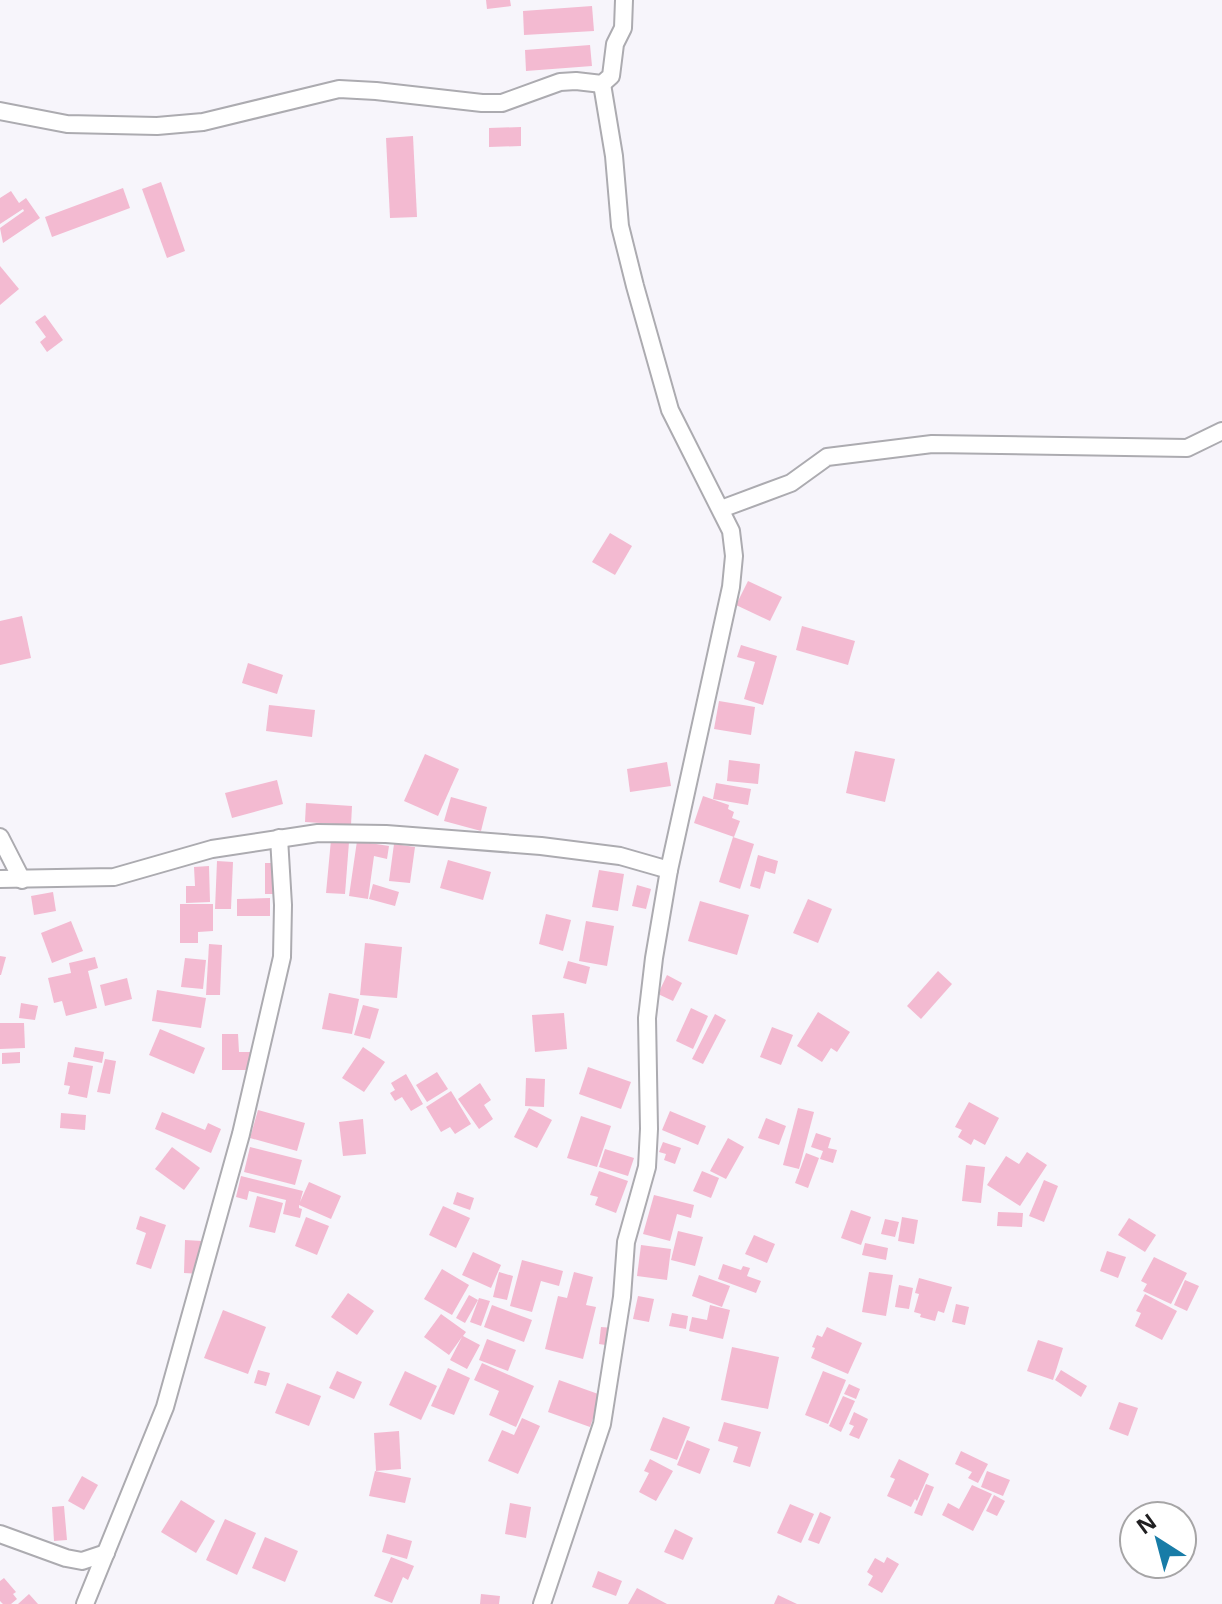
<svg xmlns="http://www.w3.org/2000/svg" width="1222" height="1604" font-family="'Noto Sans',sans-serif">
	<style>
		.building { fill: #f3bad1 }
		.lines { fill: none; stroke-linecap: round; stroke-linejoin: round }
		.minor-casing { stroke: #acabb0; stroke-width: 20 }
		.minor { stroke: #fff; stroke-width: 16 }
	</style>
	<rect width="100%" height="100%" fill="#f7f5fb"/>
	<g class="building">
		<path d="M 486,0 L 510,0 L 511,6 L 487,9 Z"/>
		<path d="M 592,6 L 594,31 L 524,35 L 523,11 Z"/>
		<path d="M 590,45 L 592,66 L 526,71 L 525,50 Z"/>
		<path d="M 521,127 L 521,146 L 489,147 L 489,128 Z"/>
		<path d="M 413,136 L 417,217 L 390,218 L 386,138 Z"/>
		<path d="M 161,182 L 185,251 L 167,258 L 142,189 Z"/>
		<path d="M 123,188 L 130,208 L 52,237 L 45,217 Z"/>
		<path d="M 11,191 L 19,203 L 26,198 L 40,218 L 3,243 L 0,228 L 24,211 L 23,209 L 0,224 L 0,198 Z"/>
		<path d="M 0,266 L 19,289 L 0,305 Z"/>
		<path d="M 45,315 L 63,340 L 47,352 L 40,342 L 46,337 L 35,322 Z"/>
		<path d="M 610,533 L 632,546 L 615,575 L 592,562 Z"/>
		<path d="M 748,581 L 782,597 L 770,621 L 736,605 Z"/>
		<path d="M 22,616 L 31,658 L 0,665 L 0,621 Z"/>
		<path d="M 802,626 L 855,641 L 848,665 L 796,650 Z"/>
		<path d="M 741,645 L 777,656 L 763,705 L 744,699 L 755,662 L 737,657 Z"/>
		<path d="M 248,663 L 283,675 L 277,694 L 242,683 Z"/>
		<path d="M 719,701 L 755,707 L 751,735 L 714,729 Z"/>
		<path d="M 269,705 L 315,710 L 312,737 L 266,731 Z"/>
		<path d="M 855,751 L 895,759 L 885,802 L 846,793 Z"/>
		<path d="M 425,754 L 459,769 L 438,816 L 404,801 Z"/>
		<path d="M 729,760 L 760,764 L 758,784 L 727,781 Z"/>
		<path d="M 667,762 L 671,786 L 630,792 L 627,769 Z"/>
		<path d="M 277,780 L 283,804 L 232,818 L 225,793 Z"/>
		<path d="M 716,783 L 751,789 L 748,805 L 713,799 Z"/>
		<path d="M 703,796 L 729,805 L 728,809 L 734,812 L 732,818 L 740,821 L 734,837 L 694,823 Z"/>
		<path d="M 451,797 L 487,807 L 481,831 L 444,821 Z"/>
		<path d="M 306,803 L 352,806 L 351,825 L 305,822 Z"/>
		<path d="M 733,837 L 754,844 L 740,889 L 719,882 Z"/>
		<path d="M 331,840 L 349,842 L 345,894 L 326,893 Z"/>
		<path d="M 357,841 L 389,846 L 387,859 L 374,856 L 368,899 L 349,896 Z"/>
		<path d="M 394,844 L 415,847 L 410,883 L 389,881 Z"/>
		<path d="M 758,855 L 778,861 L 775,874 L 765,871 L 760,889 L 750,886 Z"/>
		<path d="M 448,860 L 491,872 L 483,900 L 440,888 Z"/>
		<path d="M 217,861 L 233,862 L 231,909 L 215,909 Z"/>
		<rect x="265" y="863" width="13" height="31"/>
		<path d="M 209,866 L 210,902 L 186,903 L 186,886 L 195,886 L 194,867 Z"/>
		<path d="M 599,870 L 624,874 L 618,911 L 592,907 Z"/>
		<path d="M 373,884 L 399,892 L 395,906 L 369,899 Z"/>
		<path d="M 637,885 L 651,889 L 646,909 L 632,906 Z"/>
		<path d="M 53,892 L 56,911 L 34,915 L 31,896 Z"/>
		<path d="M 270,898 L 270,916 L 237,916 L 237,899 Z"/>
		<path d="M 808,899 L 832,909 L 818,943 L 793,933 Z"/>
		<path d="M 700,901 L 749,915 L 737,955 L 688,941 Z"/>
		<path d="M 180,904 L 213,904 L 213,931 L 198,932 L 198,943 L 180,943 Z"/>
		<path d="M 546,914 L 571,920 L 563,951 L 539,944 Z"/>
		<path d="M 71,921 L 83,951 L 52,963 L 41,933 Z"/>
		<path d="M 586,921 L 614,926 L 607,966 L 579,961 Z"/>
		<path d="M 365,943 L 402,947 L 397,998 L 360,995 Z"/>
		<path d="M 209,944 L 222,945 L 220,995 L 206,995 Z"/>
		<path d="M 0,956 L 6,957 L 1,975 L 0,975 Z"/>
		<path d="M 95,957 L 98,968 L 88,971 L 97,1008 L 66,1016 L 62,1001 L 54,1003 L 48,978 L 71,973 L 69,963 Z"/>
		<path d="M 185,958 L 206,960 L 203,989 L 181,987 Z"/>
		<path d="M 568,961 L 590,967 L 586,984 L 563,978 Z"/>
		<path d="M 938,971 L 952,984 L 921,1019 L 907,1006 Z"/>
		<path d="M 667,975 L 682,983 L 673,1001 L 658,994 Z"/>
		<path d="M 127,978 L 132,999 L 105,1006 L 100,985 Z"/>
		<path d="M 157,990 L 206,998 L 201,1028 L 152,1021 Z"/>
		<path d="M 329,993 L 359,999 L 352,1034 L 322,1029 Z"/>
		<path d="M 21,1003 L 38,1006 L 35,1020 L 19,1018 Z"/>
		<path d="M 363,1005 L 379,1009 L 370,1039 L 354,1035 Z"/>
		<path d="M 691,1008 L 708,1016 L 693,1049 L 676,1041 Z"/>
		<path d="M 818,1012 L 850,1032 L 837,1052 L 831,1048 L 822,1062 L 797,1046 Z"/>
		<path d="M 564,1013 L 567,1049 L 535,1052 L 532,1015 Z"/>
		<path d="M 715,1014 L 726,1020 L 703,1064 L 692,1059 Z"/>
		<path d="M 0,1023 L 24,1023 L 25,1048 L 0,1049 Z"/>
		<path d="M 772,1027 L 793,1035 L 781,1065 L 760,1057 Z"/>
		<path d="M 160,1029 L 205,1048 L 194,1074 L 149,1055 Z"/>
		<path d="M 222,1034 L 238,1034 L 239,1052 L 251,1052 L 251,1070 L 222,1070 Z"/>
		<path d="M 75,1047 L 104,1052 L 102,1063 L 73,1057 Z"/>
		<path d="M 363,1047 L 385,1062 L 364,1092 L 342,1078 Z"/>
		<path d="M 20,1052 L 20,1063 L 2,1064 L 2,1053 Z"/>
		<path d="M 105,1059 L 116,1061 L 110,1094 L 97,1092 Z"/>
		<path d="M 68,1062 L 93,1066 L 87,1098 L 68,1094 L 70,1086 L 64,1085 Z"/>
		<path d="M 588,1067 L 631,1082 L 621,1109 L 579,1094 Z"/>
		<path d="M 437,1072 L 448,1089 L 427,1102 L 416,1085 Z"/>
		<path d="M 406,1074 L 423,1104 L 411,1111 L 402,1097 L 395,1101 L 390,1093 L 395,1090 L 391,1083 Z"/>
		<path d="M 526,1078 L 545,1079 L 544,1107 L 525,1106 Z"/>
		<path d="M 480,1083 L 491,1100 L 484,1105 L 493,1119 L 479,1129 L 458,1099 Z"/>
		<path d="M 451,1091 L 471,1124 L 455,1134 L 450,1127 L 441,1132 L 426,1107 Z"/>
		<path d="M 969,1102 L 999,1118 L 985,1145 L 974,1139 L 971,1145 L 958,1137 L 962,1130 L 955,1127 Z"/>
		<path d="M 529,1108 L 552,1120 L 537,1148 L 514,1137 Z"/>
		<path d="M 798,1108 L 814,1112 L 799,1169 L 783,1165 Z"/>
		<path d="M 258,1110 L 305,1123 L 297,1151 L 250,1138 Z"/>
		<path d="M 670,1111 L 706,1126 L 698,1145 L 662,1130 Z"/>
		<path d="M 162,1112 L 205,1130 L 208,1123 L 221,1129 L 211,1153 L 155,1129 Z"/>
		<path d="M 61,1113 L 86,1115 L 85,1130 L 60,1128 Z"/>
		<path d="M 581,1116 L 611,1126 L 597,1167 L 567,1158 Z"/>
		<path d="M 766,1118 L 786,1126 L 779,1145 L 758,1138 Z"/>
		<path d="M 363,1119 L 366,1154 L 343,1156 L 339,1122 Z"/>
		<path d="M 816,1133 L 831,1138 L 828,1148 L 837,1150 L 833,1163 L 820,1159 L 823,1151 L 811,1147 Z"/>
		<path d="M 728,1138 L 744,1147 L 726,1179 L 710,1171 Z"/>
		<path d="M 663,1142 L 681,1148 L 675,1164 L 664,1160 L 666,1154 L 659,1152 Z"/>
		<path d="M 172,1147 L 200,1168 L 184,1190 L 155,1169 Z"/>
		<path d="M 250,1147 L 302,1160 L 295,1185 L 244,1172 Z"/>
		<path d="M 605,1149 L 634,1158 L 628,1176 L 599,1167 Z"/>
		<path d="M 1027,1152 L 1047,1165 L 1020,1206 L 987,1185 L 1006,1156 L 1019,1164 Z"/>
		<path d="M 806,1153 L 819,1158 L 808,1188 L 795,1183 Z"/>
		<path d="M 966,1165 L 985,1167 L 981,1203 L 962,1201 Z"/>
		<path d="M 599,1171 L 628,1181 L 616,1213 L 595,1205 L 598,1197 L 590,1195 Z"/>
		<path d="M 702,1171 L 719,1178 L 711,1198 L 693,1191 Z"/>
		<path d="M 241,1176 L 303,1191 L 300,1202 L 309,1182 L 341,1196 L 331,1219 L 299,1205 L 299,1208 L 302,1209 L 300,1218 L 283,1214 L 286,1200 L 249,1191 L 247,1200 L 236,1197 Z"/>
		<path d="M 1044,1180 L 1058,1186 L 1044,1222 L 1029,1216 Z"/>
		<path d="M 457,1192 L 474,1198 L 470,1210 L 453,1204 Z"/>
		<path d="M 654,1195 L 694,1205 L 691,1218 L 677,1214 L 670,1241 L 643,1234 Z"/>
		<path d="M 257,1196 L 283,1203 L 275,1233 L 249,1227 Z"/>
		<path d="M 443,1206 L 470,1218 L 456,1248 L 429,1235 Z"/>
		<path d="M 851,1210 L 871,1217 L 861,1245 L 841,1238 Z"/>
		<path d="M 998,1212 L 1023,1213 L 1022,1227 L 997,1226 Z"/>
		<path d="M 140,1216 L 166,1225 L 151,1269 L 136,1264 L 146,1233 L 136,1229 Z"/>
		<path d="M 306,1217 L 329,1226 L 317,1255 L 295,1246 Z"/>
		<path d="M 902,1217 L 918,1220 L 914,1244 L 898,1241 Z"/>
		<path d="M 1129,1218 L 1156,1235 L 1145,1252 L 1118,1235 Z"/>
		<path d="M 885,1219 L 899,1222 L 895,1237 L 881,1234 Z"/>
		<path d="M 678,1231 L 703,1237 L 695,1266 L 671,1260 Z"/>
		<path d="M 754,1235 L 775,1244 L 767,1263 L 745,1254 Z"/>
		<path d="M 185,1240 L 202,1241 L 201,1274 L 184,1273 Z"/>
		<path d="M 865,1243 L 888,1248 L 886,1260 L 862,1255 Z"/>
		<path d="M 641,1245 L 671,1249 L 667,1280 L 637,1276 Z"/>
		<path d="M 1107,1251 L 1126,1257 L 1118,1278 L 1100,1271 Z"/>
		<path d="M 473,1252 L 501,1265 L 491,1288 L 462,1275 Z"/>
		<path d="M 1154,1257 L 1187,1273 L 1171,1304 L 1143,1291 L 1147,1284 L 1141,1281 Z"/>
		<path d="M 522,1260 L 563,1271 L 559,1286 L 541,1281 L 532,1312 L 510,1306 Z"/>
		<path d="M 723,1264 L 741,1270 L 743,1266 L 750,1268 L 747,1276 L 761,1281 L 756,1293 L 718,1279 Z"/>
		<path d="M 442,1269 L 469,1285 L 452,1315 L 424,1299 Z"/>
		<path d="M 499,1272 L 513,1276 L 507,1300 L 493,1297 Z"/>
		<path d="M 574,1272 L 593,1277 L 586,1305 L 596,1307 L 583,1359 L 545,1349 L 558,1296 L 567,1298 Z"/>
		<path d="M 869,1272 L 893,1275 L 886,1316 L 862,1312 Z"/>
		<path d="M 699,1275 L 730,1286 L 722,1307 L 692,1296 Z"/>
		<path d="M 919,1278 L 952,1287 L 944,1313 L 938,1311 L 935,1321 L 920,1317 L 921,1314 L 914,1312 L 919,1294 L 915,1293 Z"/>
		<path d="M 1185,1280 L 1199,1286 L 1187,1311 L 1174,1305 Z"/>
		<path d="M 899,1285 L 913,1288 L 909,1309 L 895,1307 Z"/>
		<path d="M 348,1293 L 374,1311 L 357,1335 L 331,1317 Z"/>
		<path d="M 1145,1294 L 1177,1311 L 1162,1340 L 1135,1326 L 1141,1313 L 1136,1311 Z"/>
		<path d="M 469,1295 L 478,1300 L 465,1323 L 456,1318 Z"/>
		<path d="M 638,1296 L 654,1299 L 649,1322 L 633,1319 Z"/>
		<path d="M 479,1298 L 490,1301 L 481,1326 L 470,1322 Z"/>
		<path d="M 956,1304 L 969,1307 L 965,1325 L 952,1322 Z"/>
		<path d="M 492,1305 L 532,1320 L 524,1342 L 484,1327 Z"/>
		<path d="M 710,1305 L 730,1310 L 723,1339 L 689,1331 L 692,1317 L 707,1320 Z"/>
		<path d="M 223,1310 L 266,1327 L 248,1374 L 204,1358 Z"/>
		<path d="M 672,1313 L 688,1316 L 686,1329 L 669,1326 Z"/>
		<path d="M 441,1314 L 466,1332 L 463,1336 L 480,1345 L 467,1369 L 450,1360 L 462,1337 L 449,1355 L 424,1337 Z"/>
		<path d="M 601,1327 L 614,1328 L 612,1346 L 599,1344 Z"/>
		<path d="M 827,1327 L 862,1343 L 848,1374 L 811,1358 L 815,1348 L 812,1347 L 817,1335 L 822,1337 Z"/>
		<path d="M 487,1339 L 516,1350 L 508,1371 L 479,1360 Z"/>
		<path d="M 1038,1340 L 1063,1348 L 1053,1380 L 1027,1371 Z"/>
		<path d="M 732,1347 L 779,1357 L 768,1409 L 721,1400 Z"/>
		<path d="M 482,1363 L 534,1386 L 516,1427 L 489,1415 L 499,1391 L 474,1380 Z"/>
		<path d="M 448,1368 L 470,1378 L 454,1415 L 431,1406 Z"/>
		<path d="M 258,1370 L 270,1373 L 266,1386 L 254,1383 Z"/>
		<path d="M 1061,1370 L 1087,1386 L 1081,1397 L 1055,1380 Z"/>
		<path d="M 337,1371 L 362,1382 L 354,1399 L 329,1388 Z"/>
		<path d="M 405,1371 L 437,1386 L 421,1420 L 389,1405 Z"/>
		<path d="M 823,1371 L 846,1380 L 828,1424 L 805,1415 Z"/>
		<path d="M 559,1380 L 601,1395 L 590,1427 L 548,1412 Z"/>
		<path d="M 287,1383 L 321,1396 L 309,1426 L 275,1413 Z"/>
		<path d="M 849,1384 L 860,1389 L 856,1399 L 844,1394 Z"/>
		<path d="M 843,1396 L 855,1401 L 841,1432 L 829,1426 Z"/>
		<path d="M 1119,1402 L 1138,1408 L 1128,1436 L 1109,1429 Z"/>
		<path d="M 854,1412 L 868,1419 L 859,1439 L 849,1435 L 854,1426 L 849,1424 Z"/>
		<path d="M 663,1417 L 690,1427 L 677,1460 L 650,1450 Z"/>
		<path d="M 522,1418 L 540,1426 L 518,1474 L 488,1461 L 502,1430 L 514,1435 Z"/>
		<path d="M 724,1422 L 761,1432 L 750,1467 L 733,1462 L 738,1447 L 718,1441 Z"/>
		<path d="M 399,1431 L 401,1469 L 376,1471 L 374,1433 Z"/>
		<path d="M 687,1440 L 710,1449 L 700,1474 L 677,1465 Z"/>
		<path d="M 961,1451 L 988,1464 L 978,1483 L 968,1478 L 972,1472 L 955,1464 Z"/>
		<path d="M 650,1459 L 673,1471 L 656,1501 L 639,1492 L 649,1473 L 644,1471 Z"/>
		<path d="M 899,1459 L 929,1474 L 917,1501 L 915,1499 L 911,1507 L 887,1496 L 895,1479 L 890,1477 Z"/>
		<path d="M 375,1471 L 411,1478 L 405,1503 L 369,1496 Z"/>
		<path d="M 987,1471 L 1010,1480 L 1003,1496 L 981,1487 Z"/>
		<path d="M 82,1476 L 98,1485 L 84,1510 L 68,1501 Z"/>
		<path d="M 926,1484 L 934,1487 L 922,1516 L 914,1513 Z"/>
		<path d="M 972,1485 L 992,1494 L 973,1531 L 942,1515 L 948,1503 L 959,1509 Z"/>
		<path d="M 994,1495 L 1005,1501 L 997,1516 L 986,1511 Z"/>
		<path d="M 181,1500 L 215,1521 L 196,1553 L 161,1532 Z"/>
		<path d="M 510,1503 L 531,1507 L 526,1538 L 505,1534 Z"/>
		<path d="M 790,1504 L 814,1514 L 801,1543 L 777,1533 Z"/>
		<path d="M 64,1506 L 67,1540 L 54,1541 L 52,1507 Z"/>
		<path d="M 820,1512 L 831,1517 L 819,1544 L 808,1540 Z"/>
		<path d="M 225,1519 L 256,1533 L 237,1575 L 206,1560 Z"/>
		<path d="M 675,1529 L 693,1538 L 683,1560 L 664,1552 Z"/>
		<path d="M 387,1534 L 412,1541 L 407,1559 L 382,1552 Z"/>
		<path d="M 265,1537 L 298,1551 L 285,1582 L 252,1568 Z"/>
		<path d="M 391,1557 L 414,1566 L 408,1580 L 403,1577 L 392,1603 L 374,1596 Z"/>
		<path d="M 887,1557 L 899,1564 L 882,1593 L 868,1585 L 873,1576 L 867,1572 L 875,1558 L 884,1563 Z"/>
		<path d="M 598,1571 L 622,1581 L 616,1596 L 592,1587 Z"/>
		<path d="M 4,1578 L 16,1592 L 13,1594 L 17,1599 L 11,1604 L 3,1604 L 0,1601 L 0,1581 Z"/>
		<path d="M 637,1588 L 667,1604 L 628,1604 Z"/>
		<path d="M 29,1594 L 38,1604 L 18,1604 Z"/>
		<path d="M 481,1594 L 500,1596 L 499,1604 L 480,1604 Z"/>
		<path d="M 778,1595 L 797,1604 L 774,1604 Z"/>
	</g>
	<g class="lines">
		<g class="minor-casing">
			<g id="minor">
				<path d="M 0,111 L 67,124 L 157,126 L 203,122 L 339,89 L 376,91 L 482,103 L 502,103 L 560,82 L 576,81 L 602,84 L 611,76 L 615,44 L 623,28 L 624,0"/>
				<path d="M 721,509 L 791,483 L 827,457 L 932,444 L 1187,448 L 1222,431"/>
				<path d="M 0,837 L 22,880"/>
				<path d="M 0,879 L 114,877 L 212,849 L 318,833 L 386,834 L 541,846 L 620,856 L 669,870"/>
				<path d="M 0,1534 L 66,1558 L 82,1561 L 106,1553"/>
				<path d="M 85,1604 L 165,1407 L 241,1134 L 282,957 L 283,905 L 279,838"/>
				<path d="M 542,1604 L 602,1424 L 622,1297 L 626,1242 L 647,1167 L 649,1129 L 647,1018 L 654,958 L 669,870 L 731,587 L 734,556 L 731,531 L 670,410 L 635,286 L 620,226 L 614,156 L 602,84"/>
			</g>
		</g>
		<use href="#minor" class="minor"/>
	</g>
	<g transform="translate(1158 1540) rotate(324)"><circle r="38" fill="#ffffff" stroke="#a6a5a6" stroke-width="2"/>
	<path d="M0-6L14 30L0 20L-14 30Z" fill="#187ca7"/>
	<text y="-12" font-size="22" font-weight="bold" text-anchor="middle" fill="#201f21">N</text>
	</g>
</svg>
